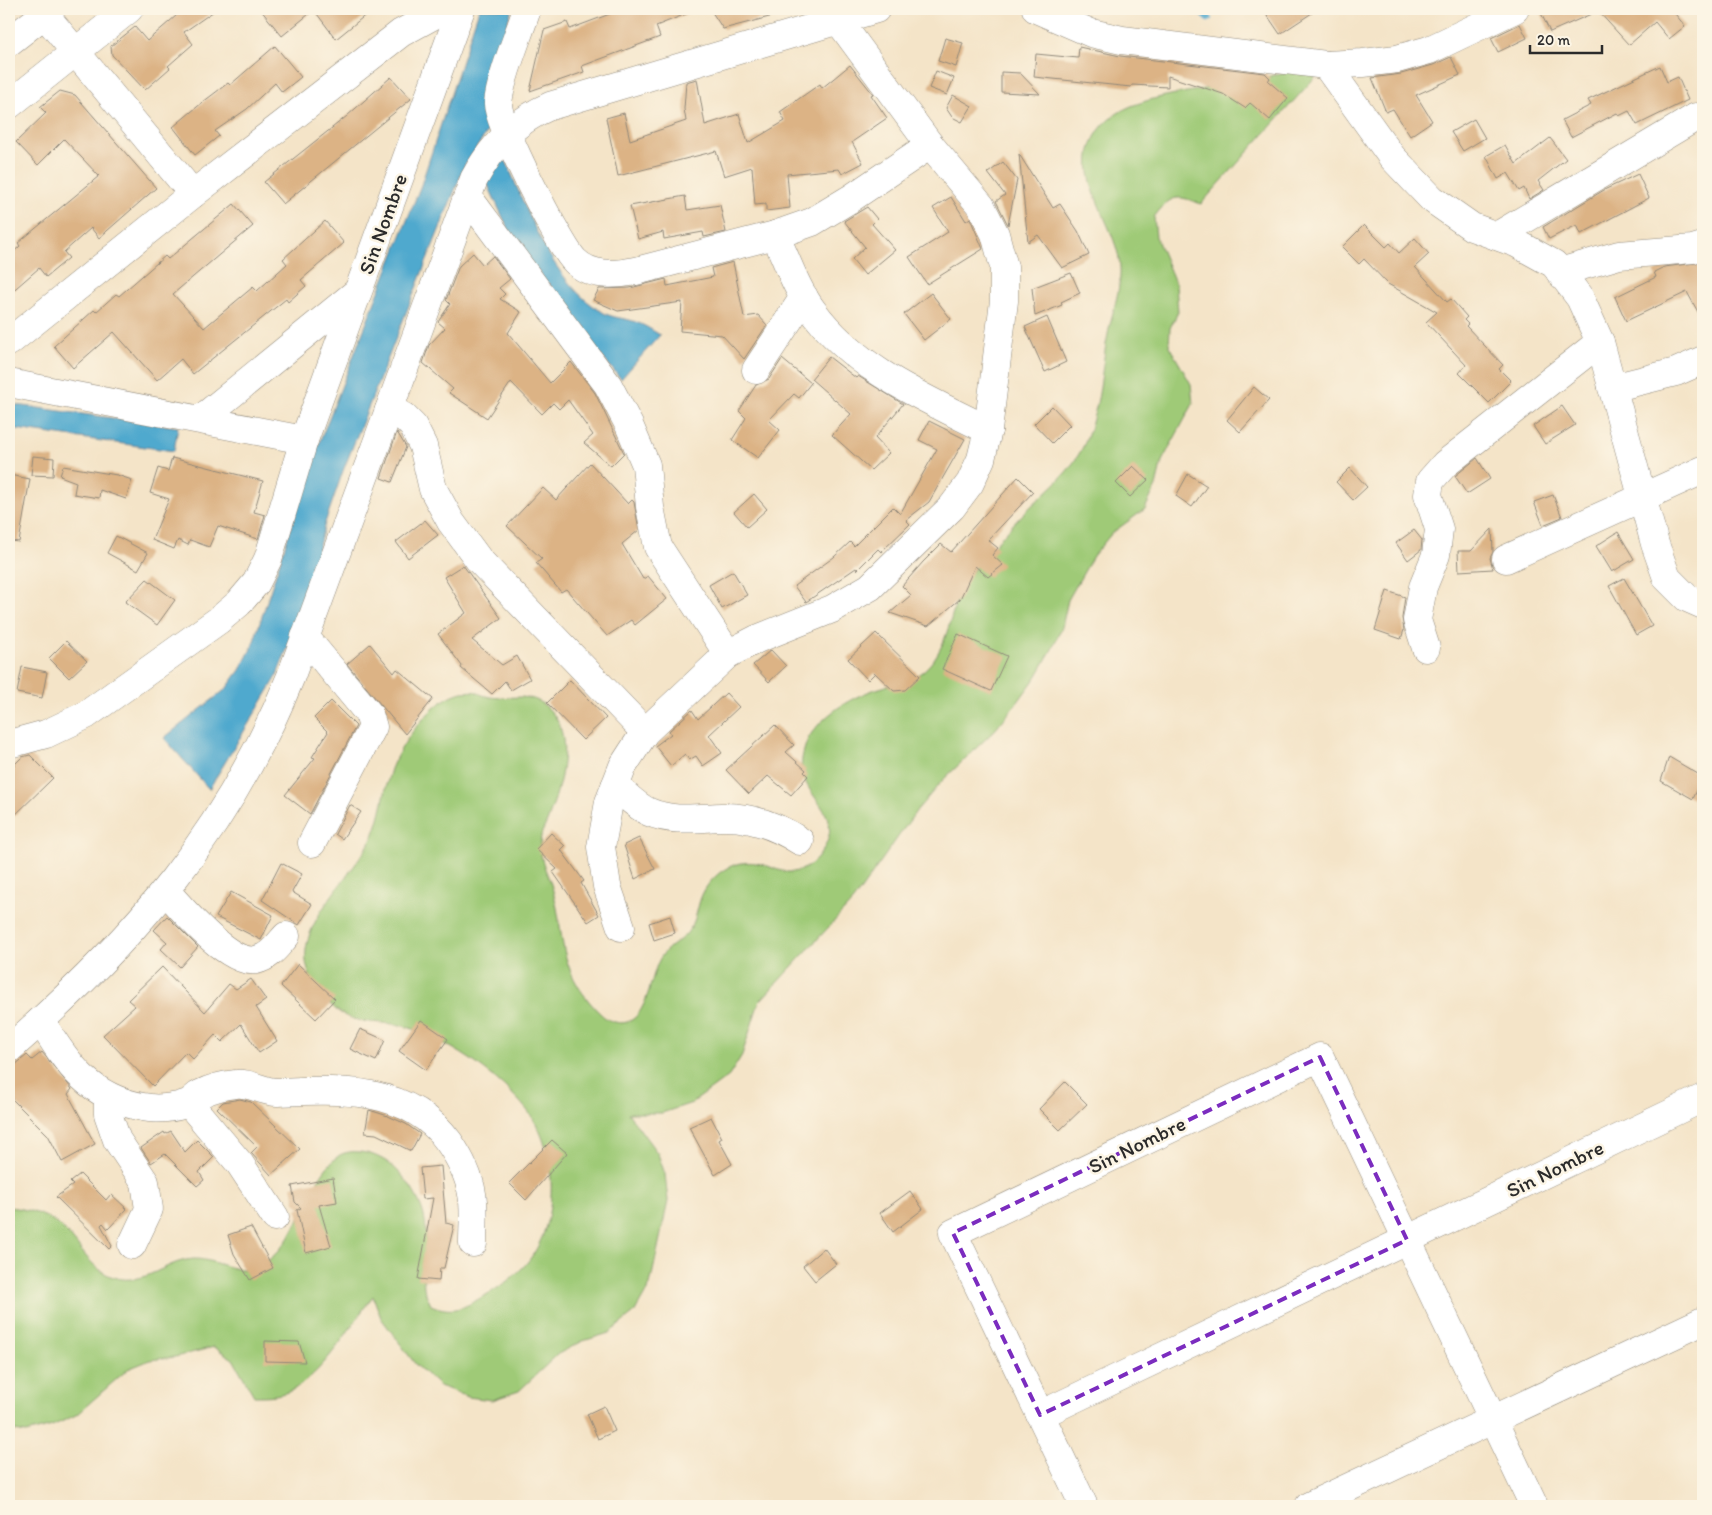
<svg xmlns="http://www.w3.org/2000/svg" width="1712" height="1515" font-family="Itim,sans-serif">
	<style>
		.green { fill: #9fca77; stroke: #657a51 }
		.water { fill: #50a9ce; stroke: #3e6a7c }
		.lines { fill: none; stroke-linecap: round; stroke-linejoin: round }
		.stream { stroke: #50a9ce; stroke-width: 8 }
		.building { fill: #dcb385 }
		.minor-casing { stroke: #90887a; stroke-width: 29 }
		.minor { stroke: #fff; stroke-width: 28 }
		.marked { fill: none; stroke: #7b2cbf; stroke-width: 4; stroke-dasharray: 10 6; stroke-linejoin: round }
		.labels { text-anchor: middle; stroke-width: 5; stroke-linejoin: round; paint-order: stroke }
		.street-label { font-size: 21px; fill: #2b2b2b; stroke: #fcf5e5 }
	</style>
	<rect width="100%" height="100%" fill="#fcf5e5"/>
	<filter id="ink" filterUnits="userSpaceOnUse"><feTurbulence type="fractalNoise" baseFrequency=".02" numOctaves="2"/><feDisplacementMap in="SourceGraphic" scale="10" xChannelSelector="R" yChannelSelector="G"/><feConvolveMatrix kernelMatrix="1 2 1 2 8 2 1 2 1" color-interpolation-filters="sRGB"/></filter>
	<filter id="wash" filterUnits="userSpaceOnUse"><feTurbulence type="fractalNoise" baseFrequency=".0096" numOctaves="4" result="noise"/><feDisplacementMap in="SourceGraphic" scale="20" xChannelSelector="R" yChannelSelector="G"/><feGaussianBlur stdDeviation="1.12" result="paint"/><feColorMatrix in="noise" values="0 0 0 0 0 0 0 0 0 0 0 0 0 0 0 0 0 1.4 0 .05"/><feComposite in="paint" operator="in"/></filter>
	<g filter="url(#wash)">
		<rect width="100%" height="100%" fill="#f4e4c8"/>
		<path class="green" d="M 1326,65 L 1201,204 C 1176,194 1171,195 1154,217 L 1156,237 L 1176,285 L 1178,312 L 1170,328 L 1169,346 L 1191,384 L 1193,404 L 1162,461 L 1156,486 L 1145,509 L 1112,533 L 1093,556 L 1068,600 L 1062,627 L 1052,649 L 1036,677 L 1017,703 L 995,730 L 942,781 L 917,810 L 853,901 L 759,1002 L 742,1055 L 729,1076 L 692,1103 L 662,1113 L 628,1113 L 658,1154 L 665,1174 L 668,1201 L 650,1285 L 634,1313 L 609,1333 L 583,1341 L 558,1354 L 519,1391 L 492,1400 L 468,1397 L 440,1386 L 416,1365 L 381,1318 L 373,1296 C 350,1326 328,1367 296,1388 C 283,1396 268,1396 254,1396 L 233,1359 L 214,1347 L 175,1357 L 150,1360 L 128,1369 L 76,1415 L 52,1426 L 26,1433 L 9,1430 L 9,1207 C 24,1209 38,1212 52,1220 C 82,1239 90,1283 133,1279 C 154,1277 171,1260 194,1259 C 220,1259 241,1280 266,1262 C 302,1237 305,1184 337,1157 C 348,1148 369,1152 380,1158 C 398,1166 415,1190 422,1209 C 431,1235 422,1261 424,1288 C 425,1293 429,1300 431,1305 C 452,1314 464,1308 482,1297 C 498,1289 514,1277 526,1264 C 560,1224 559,1151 527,1110 C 500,1077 456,1046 416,1030 C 375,1014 350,1036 320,991 C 314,983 310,977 307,967 C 296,922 356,874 373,836 C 382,815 384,791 391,769 C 401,743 435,696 463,692 C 483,690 471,693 490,697 C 508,700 527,692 543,704 C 578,730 561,784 548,819 C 543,832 541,830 540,845 C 540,859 546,871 551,884 C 565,927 556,961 588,1000 C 592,1005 602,1016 607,1019 C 648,1039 648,976 661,957 C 669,944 683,941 690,929 C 698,917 697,903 704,891 C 716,870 738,858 761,864 C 770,866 778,871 787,872 C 802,873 814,864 821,853 C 851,809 792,797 803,754 C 806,743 807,739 814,730 C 831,709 857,694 883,687 C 903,680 916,681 931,663 C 952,638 950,602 969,576 C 985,554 1005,533 1023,514 C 1043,494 1065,478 1079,454 C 1086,443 1091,427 1094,415 C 1102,389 1102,361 1108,334 C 1113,307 1125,281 1118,254 C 1109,216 1074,176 1095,137 C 1103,121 1121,109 1137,104 C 1159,96 1182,93 1204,89 C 1245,81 1285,73 1326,65 Z"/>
		<g class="water">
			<path d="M 479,9 L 512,9 L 488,83 L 491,126 L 465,165 L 343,471 L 325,523 L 301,613 L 275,680 L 209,789 L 164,738 L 226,689 L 240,670 L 252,647 L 316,451 L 421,185 Z"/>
			<path d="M 504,156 C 526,208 552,284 604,313 C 613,318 624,318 633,321 C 643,324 652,330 660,335 L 621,379 L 588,341 L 511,235 L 487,183 Z"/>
			<path d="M 9,404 L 178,427 L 174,451 L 9,428 Z"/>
		</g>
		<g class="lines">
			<path class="stream" d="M 1198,9 L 1208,18"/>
		</g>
		<g id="blocks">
			<g class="building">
				<path d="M 184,9 L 217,9 L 184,32 L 193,44 L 168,66 L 170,68 L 145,90 L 112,55 L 111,46 L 135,27 L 147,41 Z"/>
				<path d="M 260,9 L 373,9 L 336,39 L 314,10 L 282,36 Z"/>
				<path d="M 623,9 L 696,10 L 656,26 L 660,37 L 582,66 L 584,72 L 530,91 L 544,30 L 567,22 L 570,29 Z"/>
				<path d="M 710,9 L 776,9 L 777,15 L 723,29 Z"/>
				<path d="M 1263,9 L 1318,9 L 1280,34 Z"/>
				<path d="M 1539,9 L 1671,9 L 1685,26 L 1669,39 L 1655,22 L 1629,45 L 1598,11 L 1550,32 Z"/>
				<path d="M 1520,24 L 1527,38 L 1498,52 L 1491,38 Z"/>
				<path d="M 945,38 L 963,43 L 956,67 L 938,61 Z"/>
				<path d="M 275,46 L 301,77 L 282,92 L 275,83 L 247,109 L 215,131 L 219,136 L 195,155 L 173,127 L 203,102 L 228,83 L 230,85 Z"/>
				<path d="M 1079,47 L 1120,56 L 1265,73 L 1270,78 L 1268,81 L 1288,98 L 1270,120 L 1250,103 L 1245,108 L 1223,94 L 1168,76 L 1168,87 L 1132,85 L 1131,87 L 1034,77 L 1036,54 L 1078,58 Z"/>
				<path d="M 1451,57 L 1460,75 L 1416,95 L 1432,121 L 1410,136 L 1393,109 L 1386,112 L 1372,78 L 1401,74 L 1433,65 Z"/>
				<path d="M 850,65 L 873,94 L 871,95 L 887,118 L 852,142 L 863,163 L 842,174 L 839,169 L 787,174 L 790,208 L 766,211 L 766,204 L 755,205 L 752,167 L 724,176 L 716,151 L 618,176 L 606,118 L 624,113 L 630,140 L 686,121 L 684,109 L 686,82 L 697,79 L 705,125 L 739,114 L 748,143 L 785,121 L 780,112 L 820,84 L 822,88 Z"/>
				<path d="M 1660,66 L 1667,82 L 1678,77 L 1688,100 L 1637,125 L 1629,111 L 1619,116 L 1617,113 L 1571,137 L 1562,120 L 1591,105 L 1588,100 Z"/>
				<path d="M 936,71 L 954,78 L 947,95 L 929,88 Z"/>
				<path d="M 1001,72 L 1020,73 L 1040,94 L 1001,92 Z"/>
				<path d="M 391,77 L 411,99 L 283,204 L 264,182 L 347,116 Z"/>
				<path d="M 60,91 L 75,95 L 156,188 L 99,238 L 91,228 L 64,252 L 69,258 L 46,277 L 39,268 L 9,294 L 9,256 L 20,246 L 18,243 L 99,176 L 64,139 L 38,165 L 16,142 L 46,113 L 40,107 Z"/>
				<path d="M 953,95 L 972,106 L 962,122 L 952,117 L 946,108 Z"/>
				<path d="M 1474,119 L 1485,138 L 1463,151 L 1451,132 Z"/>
				<path d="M 1550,138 L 1566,159 L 1538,181 L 1544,190 L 1529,199 L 1524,188 L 1519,191 L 1508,173 L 1498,179 L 1486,156 L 1505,145 L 1516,164 Z"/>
				<path d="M 1019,154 L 1053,208 L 1060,204 L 1078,231 L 1089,255 L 1062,268 L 1038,235 L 1028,242 Z"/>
				<path d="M 1003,162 L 1017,180 L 1008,225 L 996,201 L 1005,195 L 988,173 Z"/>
				<path d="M 1638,174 L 1649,198 L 1581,234 L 1577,225 L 1549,239 L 1543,227 L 1604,190 Z"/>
				<path d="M 685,196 L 687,210 L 720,205 L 726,232 L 704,237 L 703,232 L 664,239 L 663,232 L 638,239 L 630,206 Z"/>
				<path d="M 951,197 L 966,221 L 970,218 L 983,249 L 927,284 L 909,257 L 948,232 L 933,208 Z"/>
				<path d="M 234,204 L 253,226 L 173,294 L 204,328 L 253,287 L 257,291 L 287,264 L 283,259 L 325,221 L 344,243 L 301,280 L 306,286 L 288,302 L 286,299 L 193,374 L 181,359 L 157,380 L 114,332 L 73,368 L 54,346 L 94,310 L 96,312 L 116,294 L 119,296 L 165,256 L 168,259 Z"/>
				<path d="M 867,207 L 877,219 L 872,224 L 895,250 L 865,275 L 852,259 L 865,247 L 844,221 Z"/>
				<path d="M 1364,225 L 1386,247 L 1390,243 L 1399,253 L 1415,238 L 1429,254 L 1415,267 L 1447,302 L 1451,299 L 1467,317 L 1464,320 L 1468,324 L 1466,326 L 1503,365 L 1499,369 L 1511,381 L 1489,403 L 1459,373 L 1466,365 L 1426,322 L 1437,312 L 1388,284 L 1364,259 L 1359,264 L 1342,247 Z"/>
				<path d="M 473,253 L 483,265 L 493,256 L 510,279 L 499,288 L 505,294 L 500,299 L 521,312 L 508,333 L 550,383 L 571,362 L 595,393 L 624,453 L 611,466 L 584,443 L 593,435 L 568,400 L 559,409 L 553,403 L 542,414 L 511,382 L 487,418 L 449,393 L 453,389 L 423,363 L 429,345 L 445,328 L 438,322 L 450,304 L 446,300 L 459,266 Z"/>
				<path d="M 733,262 L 744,317 L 758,315 L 767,325 L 744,359 L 722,335 L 680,331 L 682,302 L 618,311 L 593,300 L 599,289 L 630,288 L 666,279 L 667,286 L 713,277 L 711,268 Z"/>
				<path d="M 1703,262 L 1703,321 L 1687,292 L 1626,321 L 1615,297 L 1656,277 L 1654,272 L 1664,267 Z"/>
				<path d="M 1071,273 L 1080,293 L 1061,302 L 1062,305 L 1035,316 L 1032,288 Z"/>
				<path d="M 931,293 L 951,319 L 924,340 L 904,314 Z"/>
				<path d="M 1047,317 L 1066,362 L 1045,372 L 1025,327 Z"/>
				<path d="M 829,357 L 856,378 L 858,376 L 903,404 L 875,438 L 889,453 L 871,470 L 832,435 L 851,414 L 811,379 Z"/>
				<path d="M 782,359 L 811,383 L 799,398 L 794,394 L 769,420 L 780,430 L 758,458 L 732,440 L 746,418 L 739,411 L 756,385 L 769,379 Z"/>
				<path d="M 1254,387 L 1269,400 L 1240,432 L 1227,420 Z"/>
				<path d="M 1052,406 L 1070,425 L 1052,443 L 1034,424 Z"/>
				<path d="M 1562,406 L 1575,425 L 1545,444 L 1533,426 Z"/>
				<path d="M 929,421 L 965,439 L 929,502 L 906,520 L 910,524 L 881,552 L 878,549 L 857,570 L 856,568 L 806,602 L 794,586 L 834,557 L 850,542 L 854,546 L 893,507 L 900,514 L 937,449 L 919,440 Z"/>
				<path d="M 397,432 L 406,447 L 392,482 L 381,478 Z"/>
				<path d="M 33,456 L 54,458 L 53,476 L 31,475 Z"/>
				<path d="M 172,458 L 263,481 L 254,512 L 265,515 L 258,539 L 218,526 L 209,547 L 190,540 L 188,545 L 178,540 L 174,549 L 152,540 L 169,499 L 150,493 L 158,468 L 168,471 Z"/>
				<path d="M 1477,458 L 1490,479 L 1467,494 L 1455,476 Z"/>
				<path d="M 590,463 L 628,504 L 632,500 L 634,502 L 639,530 L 622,544 L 643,579 L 648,576 L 667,599 L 635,625 L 631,620 L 607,636 L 566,589 L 561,592 L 536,563 L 542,559 L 507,526 L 543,488 L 556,500 Z"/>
				<path d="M 63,466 L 117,475 L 132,480 L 126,499 L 100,490 L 99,498 L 74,494 L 76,482 L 60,476 Z"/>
				<path d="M 1133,466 L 1148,480 L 1130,497 L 1116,483 Z"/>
				<path d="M 1350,468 L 1367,487 L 1353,500 L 1336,482 Z"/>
				<path d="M 1188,474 L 1207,486 L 1192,507 L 1176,496 Z"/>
				<path d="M 9,475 L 30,479 L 19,542 L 9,541 Z"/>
				<path d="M 1018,477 L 1033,492 L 988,540 L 998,548 L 992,555 L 1003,565 L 988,577 L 975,566 L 960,599 L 928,626 L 890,613 L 911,595 L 902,586 L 923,562 L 941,544 L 951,552 Z"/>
				<path d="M 754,494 L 767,509 L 747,527 L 734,512 Z"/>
				<path d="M 1553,495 L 1562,517 L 1543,525 L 1534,502 Z"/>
				<path d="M 425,520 L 438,535 L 408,558 L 396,542 Z"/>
				<path d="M 1492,529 L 1493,552 L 1490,558 L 1493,569 L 1459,571 L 1458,551 L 1471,551 Z"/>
				<path d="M 1414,530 L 1422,540 L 1421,550 L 1408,560 L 1396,543 Z"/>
				<path d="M 1618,532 L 1634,559 L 1612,572 L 1596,546 Z"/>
				<path d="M 116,536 L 148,553 L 138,570 L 107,553 Z"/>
				<path d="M 463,565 L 501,618 L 472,640 L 502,665 L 517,656 L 530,679 L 511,690 L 505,681 L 492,694 L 461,668 L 462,666 L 438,634 L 466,613 L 444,577 Z"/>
				<path d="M 733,571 L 747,595 L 722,609 L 709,585 Z"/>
				<path d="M 1624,578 L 1652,626 L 1636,635 L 1609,586 Z"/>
				<path d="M 147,579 L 175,600 L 157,625 L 125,602 Z"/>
				<path d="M 1387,591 L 1405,597 L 1402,618 L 1404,630 L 1401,639 L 1375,630 Z"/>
				<path d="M 876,633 L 920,676 L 905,690 L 894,691 L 875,673 L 868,680 L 848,659 Z"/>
				<path d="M 958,634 L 1007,656 L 991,691 L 942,669 Z"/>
				<path d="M 66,641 L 87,661 L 69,678 L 49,658 Z"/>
				<path d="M 370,644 L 394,673 L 397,669 L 433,699 L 405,734 L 347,664 Z"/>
				<path d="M 771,650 L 786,666 L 769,682 L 753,665 Z"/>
				<path d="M 22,667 L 47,672 L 42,698 L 17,693 Z"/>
				<path d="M 570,680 L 606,718 L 583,740 L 547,703 Z"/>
				<path d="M 726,693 L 739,707 L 709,735 L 722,753 L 703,766 L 696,756 L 689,760 L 685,754 L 671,766 L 655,746 L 671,734 L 669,731 L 692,710 L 698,719 Z"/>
				<path d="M 331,701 L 356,726 L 310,814 L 285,795 L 315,758 L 312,757 L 328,732 L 314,718 Z"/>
				<path d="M 775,725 L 794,745 L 786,752 L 806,770 L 804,772 L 808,776 L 791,795 L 768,776 L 749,794 L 726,770 Z"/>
				<path d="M 30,755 L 53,778 L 9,821 L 9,770 L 22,757 Z"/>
				<path d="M 1669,757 L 1703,777 L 1693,799 L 1661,781 Z"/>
				<path d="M 350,805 L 361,812 L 342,839 L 335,834 Z"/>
				<path d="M 551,833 L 565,846 L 561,850 L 584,881 L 581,883 L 599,915 L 588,922 L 553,872 L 557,869 L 536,849 Z"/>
				<path d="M 639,838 L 655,869 L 635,879 L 624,845 Z"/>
				<path d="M 281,863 L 302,874 L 292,892 L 312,904 L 299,925 L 262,900 Z"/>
				<path d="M 231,892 L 273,915 L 261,940 L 216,917 Z"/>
				<path d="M 167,916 L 198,947 L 180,967 L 161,949 L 167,942 L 154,930 Z"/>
				<path d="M 670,916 L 675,933 L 654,940 L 649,923 Z"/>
				<path d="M 298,964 L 335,999 L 316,1019 L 281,986 Z"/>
				<path d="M 162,967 L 205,1012 L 229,984 L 236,989 L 251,979 L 266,1000 L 256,1007 L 277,1041 L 259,1053 L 241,1024 L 222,1042 L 215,1035 L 193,1059 L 186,1052 L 153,1086 L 103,1035 L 135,1006 L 128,1000 Z"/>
				<path d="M 421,1020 L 448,1039 L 426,1070 L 399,1051 Z"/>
				<path d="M 360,1029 L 385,1040 L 376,1061 L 350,1049 Z"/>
				<path d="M 42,1052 L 72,1089 L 68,1094 L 95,1144 L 62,1162 L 48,1135 L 9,1096 L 9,1070 L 27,1055 L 32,1060 Z"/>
				<path d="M 1065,1082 L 1087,1104 L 1060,1130 L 1039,1109 Z"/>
				<path d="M 240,1099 L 251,1102 L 300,1149 L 271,1175 L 251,1153 L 257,1147 L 217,1108 L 223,1102 Z"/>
				<path d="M 369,1110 L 388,1116 L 406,1124 L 420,1134 L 411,1151 L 376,1134 L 365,1133 Z"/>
				<path d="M 711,1117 L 722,1138 L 719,1140 L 732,1164 L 715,1175 L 689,1127 Z"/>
				<path d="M 171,1131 L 185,1152 L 197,1140 L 214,1157 L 199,1172 L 204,1180 L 197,1186 L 165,1154 L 151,1163 L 141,1148 L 164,1132 L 165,1134 Z"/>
				<path d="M 552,1140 L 567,1153 L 526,1200 L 509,1183 Z"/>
				<path d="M 441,1166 L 446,1223 L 454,1225 L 444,1268 L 440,1268 L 439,1281 L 418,1279 L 433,1198 L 423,1199 L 420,1168 Z"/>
				<path d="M 80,1174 L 106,1200 L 111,1194 L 127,1209 L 108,1229 L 103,1223 L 101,1225 L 112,1246 L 109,1249 L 56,1197 L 73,1185 L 70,1182 Z"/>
				<path d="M 333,1178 L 337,1202 L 319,1205 L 331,1246 L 306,1253 L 297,1210 L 301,1208 L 295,1202 L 292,1186 Z"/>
				<path d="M 910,1191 L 923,1209 L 893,1232 L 880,1213 Z"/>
				<path d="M 251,1227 L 273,1268 L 250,1280 L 234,1254 L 228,1235 Z"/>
				<path d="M 824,1248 L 836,1264 L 815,1281 L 803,1266 Z"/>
				<path d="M 265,1341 L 299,1342 L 305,1362 L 265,1361 Z"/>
				<path d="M 604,1406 L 615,1431 L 598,1439 L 587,1414 Z"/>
			</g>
		</g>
	</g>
	<g filter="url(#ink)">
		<use href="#blocks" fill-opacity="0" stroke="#90887a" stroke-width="1"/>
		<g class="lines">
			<g class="minor-casing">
				<g id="minor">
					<path d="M 40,9 L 193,194"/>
					<path d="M 527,9 C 519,35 500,78 498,104 C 496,120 560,247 575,261 C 591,277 615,275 636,271 L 775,235 L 812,222 L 850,199 L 930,145"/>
					<path d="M 1036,9 L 1091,33 L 1122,40 L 1326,65 L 1363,63 L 1397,59 L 1429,50 L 1515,9"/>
					<path d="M 9,42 L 51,9"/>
					<path d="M 1326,65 L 1392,157 L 1432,199 L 1472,227 L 1516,243 L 1554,264 L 1580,298 L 1600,342 L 1655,544 L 1667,578 L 1687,598 L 1703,605"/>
					<path d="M 9,105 L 129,9"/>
					<path d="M 468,197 L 608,385 L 629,425 L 646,465 L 650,507 L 658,547 L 728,654"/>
					<path d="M 775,235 C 787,260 796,289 813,311 C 856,370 925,398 988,430"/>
					<path d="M 1497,236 L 1696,117"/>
					<path d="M 1560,272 L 1619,255 L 1693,249 L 1703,246"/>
					<path d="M 9,342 L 193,194 L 401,33 L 434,15 L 451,9"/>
					<path d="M 756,370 L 804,297"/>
					<path d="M 9,383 L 304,440"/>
					<path d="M 1612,388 L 1676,372 L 1703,360"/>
					<path d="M 389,410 L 403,416 L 413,426 L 423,446 L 433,489 L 451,522 L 479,560 L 645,732"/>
					<path d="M 201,419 L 357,292"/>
					<path d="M 1506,559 L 1703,470"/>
					<path d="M 305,637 L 369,714 L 373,727 L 312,843"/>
					<path d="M 1426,648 L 1417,620 L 1423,587 L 1436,555 L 1439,529 L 1428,495 L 1430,481 L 1445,464 L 1600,342"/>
					<path d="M 9,744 L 46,734 L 86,715 L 219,620 L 239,603 L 256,583 L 268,559 L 304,440 L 461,9"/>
					<path d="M 615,786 C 625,794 637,807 649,812 C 672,822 696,818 721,817 C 750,816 775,825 800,841"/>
					<path d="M 166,891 C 182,909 229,965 256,960 C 270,957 277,946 286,936"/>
					<path d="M 621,927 L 607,886 L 601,847 L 609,802 L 623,766 L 645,732 L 728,654 L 757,639 L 832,609 L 870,587 L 952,507 L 970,483 L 981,459 L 988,430 L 1004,301 L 1004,267 L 995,234 L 981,206 L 930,145 L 838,20"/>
					<path d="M 41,1021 C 67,1064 90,1098 143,1107 C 156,1110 176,1108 188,1103 C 193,1101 195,1096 200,1094 C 210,1089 225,1085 236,1084 C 249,1082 263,1092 277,1092 C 339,1089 409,1086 449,1142 C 460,1158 469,1175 472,1194 C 475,1209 473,1227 473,1243"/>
					<path d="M 9,1049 C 133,941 229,830 291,676 L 474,179 C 492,146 515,121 550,106 L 876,9"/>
					<path d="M 108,1096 L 108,1114 L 117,1140 L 145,1182 L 149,1209 L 132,1245"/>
					<path d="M 189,1103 L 240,1164 L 275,1217"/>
					<path d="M 1040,1415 L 1703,1098"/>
					<path d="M 1084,1506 L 953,1233 L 1320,1057 L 1534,1506"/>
					<path d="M 1309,1506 L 1703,1321"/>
				</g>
			</g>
			<use href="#minor" class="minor"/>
		</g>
	</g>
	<path class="marked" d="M 1320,1057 L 1407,1240 L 1040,1415 L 953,1233 Z"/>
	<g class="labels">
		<g class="street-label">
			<text transform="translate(383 224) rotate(-70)" y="7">Sin Nombre</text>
			<text transform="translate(1137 1145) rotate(-26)" y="7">Sin Nombre</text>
			<text transform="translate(1555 1169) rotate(-26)" y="7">Sin Nombre</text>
		</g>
	</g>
	<rect width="1712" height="1515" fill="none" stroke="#fcf5e5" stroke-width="30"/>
	<path d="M1530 45v8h72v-8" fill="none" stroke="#2b2b2b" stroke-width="2.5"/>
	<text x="1537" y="45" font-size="15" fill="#2b2b2b" stroke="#fcf5e5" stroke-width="4" paint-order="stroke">20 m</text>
</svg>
